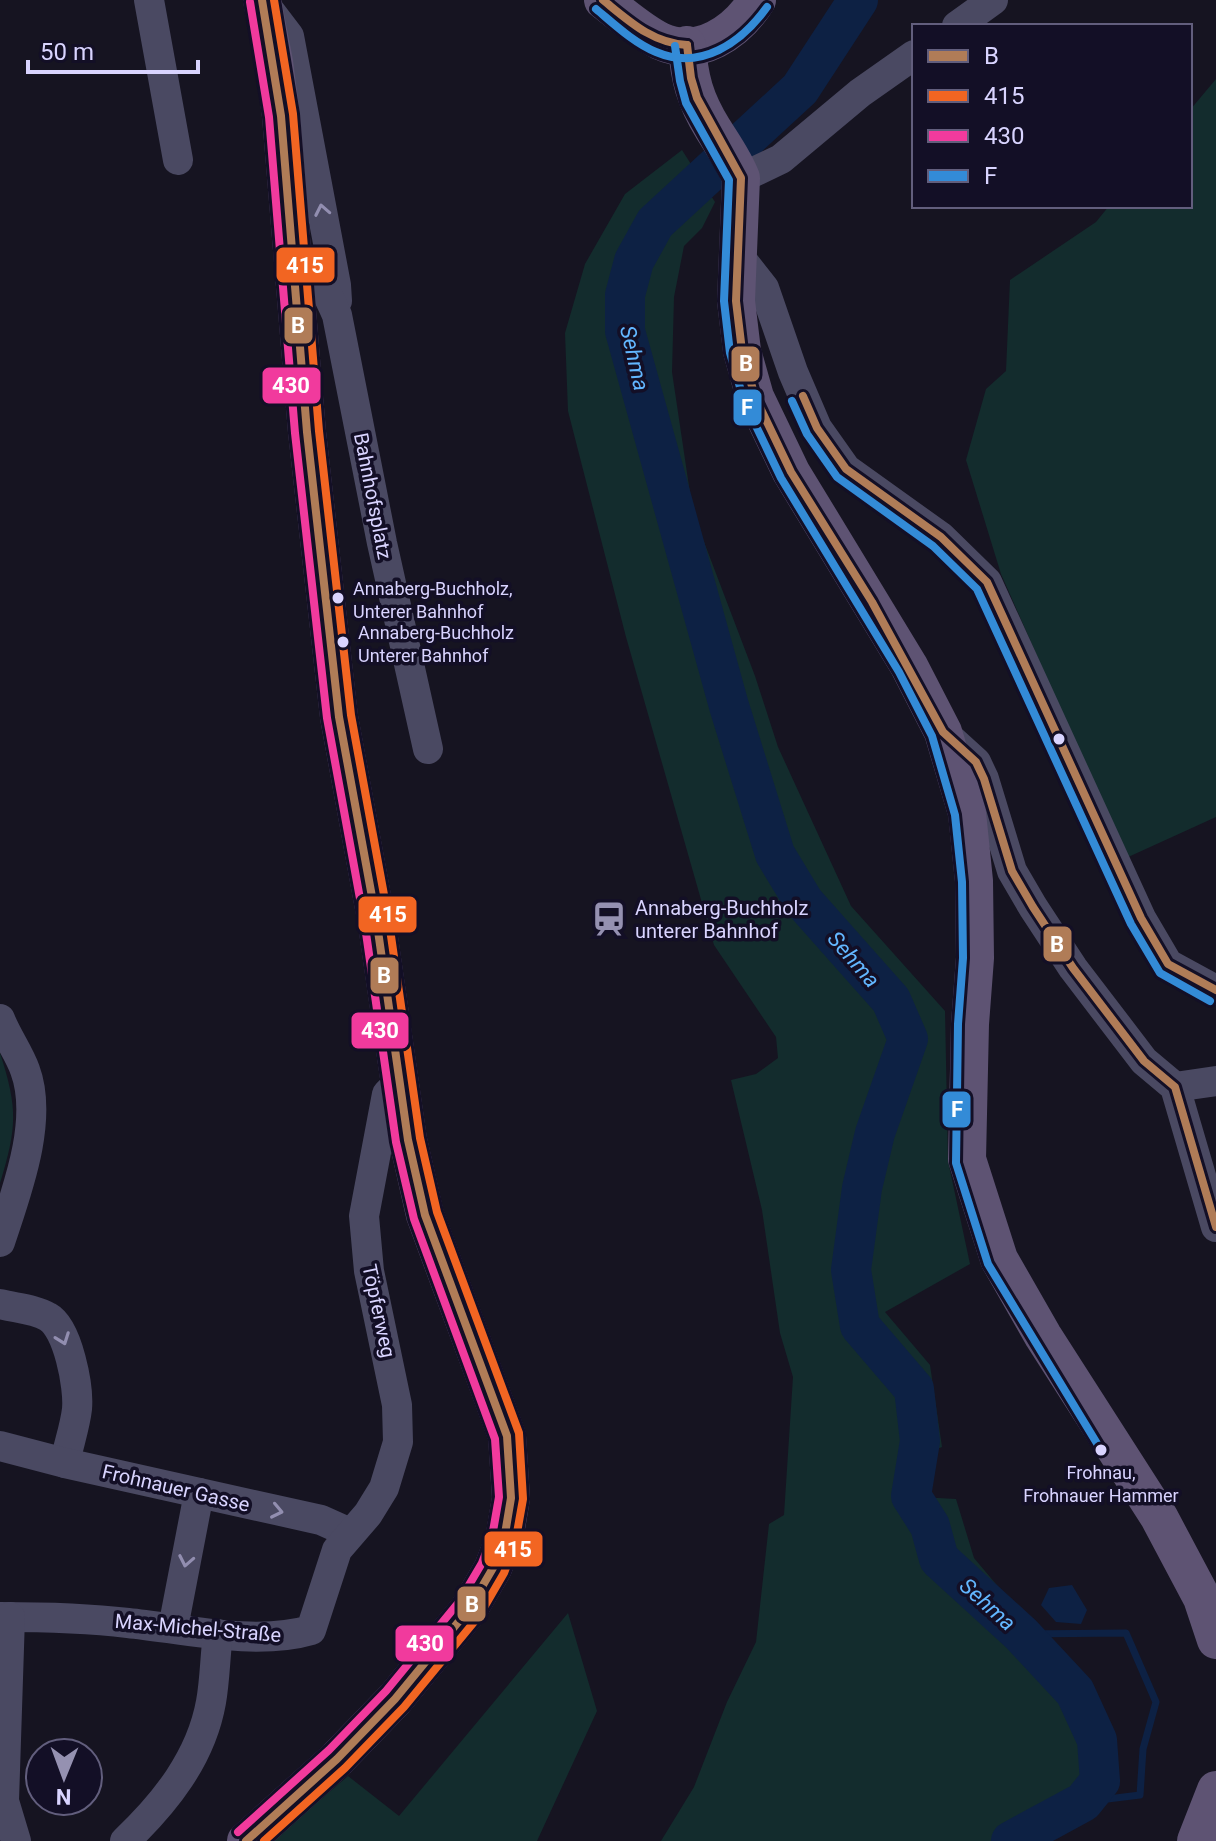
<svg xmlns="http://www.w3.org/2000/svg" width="1216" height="1841" font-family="Roboto,sans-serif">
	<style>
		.green { fill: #132c2d }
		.water { fill: #0d2144 }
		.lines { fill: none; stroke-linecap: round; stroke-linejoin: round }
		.stream { stroke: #0d2144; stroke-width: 7 }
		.river { stroke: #0d2144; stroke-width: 40 }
		.minor { stroke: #4a4962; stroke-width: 30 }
		.major { stroke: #5e5373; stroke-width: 38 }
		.bus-1-casing { stroke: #130f26; stroke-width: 14 }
		.bus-2-casing { stroke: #130f26; stroke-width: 14 }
		.bus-3-casing { stroke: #130f26; stroke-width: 14 }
		.bus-4-casing { stroke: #130f26; stroke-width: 14 }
		.bus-1 { stroke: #b07c57; stroke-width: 8 }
		.bus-2 { stroke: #f26522; stroke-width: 8 }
		.bus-3 { stroke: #f13a9d; stroke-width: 8 }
		.bus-4 { stroke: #338bd7; stroke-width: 8 }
		.oneway { stroke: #928eb0 }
		.bus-dot { fill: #d9d4ff; stroke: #130f26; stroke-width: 3 }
		.labels { text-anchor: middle; stroke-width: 7; stroke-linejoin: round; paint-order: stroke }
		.bus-label { font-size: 18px; fill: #d9d4ff; stroke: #130f26; text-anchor: start }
		.street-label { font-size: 20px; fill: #d9d4ff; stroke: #130f26 }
		.poi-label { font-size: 20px; fill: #d9d4ff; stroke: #130f26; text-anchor: start }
		.water-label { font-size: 22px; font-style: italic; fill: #62b6ff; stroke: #130f26 }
		.line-badge { stroke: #130f26; stroke-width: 3 }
		.badge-label { font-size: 22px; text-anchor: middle; font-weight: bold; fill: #fff }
	</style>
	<rect width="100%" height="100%" fill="#161421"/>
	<g class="green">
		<path d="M 1216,79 L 1216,817 L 1126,858 L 1001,574 L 966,460 L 986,389 L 1006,371 L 1010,280 L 1096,222 L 1109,206 L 1190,206 L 1190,110 Z"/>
		<path d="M 682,150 L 715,202 L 702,228 L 684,246 L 674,297 L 672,372 L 693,513 L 755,676 L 778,747 L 851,906 L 945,1011 L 948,1161 L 970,1264 L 885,1312 L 930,1365 L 942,1447 L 903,1463 L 901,1496 L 956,1499 L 974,1558 L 1086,1691 L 1108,1739 L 1088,1747 L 1075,1792 L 992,1841 L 661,1841 L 694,1787 L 727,1702 L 756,1642 L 769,1524 L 784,1515 L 793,1377 L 780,1333 L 762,1210 L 731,1080 L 756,1074 L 778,1058 L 776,1037 L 714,945 L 626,637 L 568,411 L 565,333 L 585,264 L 625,194 Z"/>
		<path d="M 0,1053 C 18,1109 17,1127 0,1183 Z"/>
		<path d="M 568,1613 L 597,1711 L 537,1841 L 272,1841 L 348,1776 L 399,1816 Z"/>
	</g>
	<path class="water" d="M 1072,1585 L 1087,1610 L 1081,1624 L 1056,1622 L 1041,1605 L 1049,1588 Z"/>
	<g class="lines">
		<path class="stream" d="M 1021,1634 L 1126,1633 L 1156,1702 L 1143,1749 L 1140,1795 L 1083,1802"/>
		<path class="river" d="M 858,0 L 800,89 L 655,223 L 634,261 L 625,295 L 625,331 L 729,706 L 775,854 L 804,902 L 891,1000 L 908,1039 L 875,1133 L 862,1188 L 851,1270 L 860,1326 L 914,1389 L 920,1441 L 911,1496 L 930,1526 L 939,1559 L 1021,1634 L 1075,1692 L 1097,1740 L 1100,1781 L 1083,1802 L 1011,1841"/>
		<g class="minor">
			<path d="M 149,0 L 178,160"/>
			<path d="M 263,2 L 289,36 L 336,285 L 337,301"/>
			<path d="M 957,26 L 993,0"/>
			<path d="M 741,178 L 781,159 L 860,93 L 914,55"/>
			<path d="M 738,255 L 764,288 L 793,372 L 817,428 L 846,469 L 941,537 L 987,582 L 1141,918 L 1168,964 L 1216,990"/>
			<path d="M 292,257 C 318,272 325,288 337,315 L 382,543 L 428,749"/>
			<path d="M 943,732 L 976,762 L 984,779 L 1012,871 L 1033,907 L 1073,968 L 1144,1061 L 1175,1087 L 1216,1227"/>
			<path d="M 0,1019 C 7,1037 19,1053 25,1070 C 44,1121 16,1193 0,1242"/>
			<path d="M 1175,1087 L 1216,1081"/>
			<path d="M 0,1304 C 15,1308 35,1309 48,1317 C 68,1328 79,1387 77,1409 C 75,1427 68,1446 65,1463"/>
			<path d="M 0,1446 L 65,1463 L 321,1520 L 350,1533"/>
			<path d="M 0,1617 C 43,1617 86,1618 128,1623 C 185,1629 256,1646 311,1630 L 337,1550 L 368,1514 L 384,1488 L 398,1442 L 397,1405 L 369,1271 L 364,1216 L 387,1094 L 399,1082"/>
			<path d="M 10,1617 L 4,1801 L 16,1841"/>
			<path d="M 173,1628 L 199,1493"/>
			<path d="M 125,1841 C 165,1803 201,1758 211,1702 C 215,1680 215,1656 218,1634"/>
		</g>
		<g class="major">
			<path d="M 603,0 C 621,14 640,31 660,41 C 699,59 737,32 757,0"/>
			<path d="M 687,45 C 689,78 695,100 713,129 C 723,145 734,160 741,178 L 736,301 L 742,351 L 755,397 L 791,472 L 909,666 L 943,732 L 967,813 L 974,881 L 975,958 L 970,1024 L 967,1159 L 999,1259 L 1043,1336 L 1159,1517 L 1202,1598 L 1216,1640"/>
			<path d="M 246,1841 L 337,1759 L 395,1699 L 469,1609 L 493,1568 L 504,1540 L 511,1498 L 507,1436 L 425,1215 L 408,1140 L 377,924 L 339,717 L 307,432 L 281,116 L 274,62 L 262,0"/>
			<path d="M 1196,1841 L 1216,1790"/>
		</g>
		<g class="bus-1-casing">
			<g id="bus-1">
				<path d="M 603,0 C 629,21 652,43 687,45"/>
				<path d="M 687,45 L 691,78 L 697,98 L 741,178 L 736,301 L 742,351 L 755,397 L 791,472 L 872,602 L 943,732 L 976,762 L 984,779 L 1012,871 L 1033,907 L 1073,968 L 1144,1061 L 1175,1087 L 1216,1227"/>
				<path d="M 803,396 L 817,428 L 846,469 L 941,537 L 987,582 L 1141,918 L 1168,964 L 1216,990"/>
				<path d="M 246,1841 L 337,1759 L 395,1699 L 469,1609 L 493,1568 L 504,1540 L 511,1498 L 507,1436 L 425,1215 L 408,1140 L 377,924 L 339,717 L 307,432 L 281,116 L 262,0"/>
			</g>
		</g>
		<g class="bus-2-casing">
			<path id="bus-2" d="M 264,1841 L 345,1768 L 404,1707 L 479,1616 L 504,1573 L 515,1544 L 523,1499 L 519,1433 L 437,1212 L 420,1138 L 389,922 L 351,715 L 319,431 L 293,114 L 274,0"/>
		</g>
		<g class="bus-3-casing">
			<path id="bus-3" d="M 238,1832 L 329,1750 L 386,1691 L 459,1602 L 482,1563 L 492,1537 L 499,1497 L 495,1439 L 414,1219 L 396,1142 L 365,926 L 327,718 L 295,433 L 269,117 L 250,2"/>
		</g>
		<g class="bus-4-casing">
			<g id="bus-4">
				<path d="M 596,9 C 614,24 634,43 656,52 C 701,71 741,43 767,7"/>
				<path d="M 675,46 L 680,81 L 686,103 L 729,180 L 724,301 L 730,353 L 744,401 L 781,478 L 899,672 L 932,736 L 955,815 L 962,882 L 963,958 L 958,1024 L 956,1163 L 988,1264 L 1101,1450"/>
				<path d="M 792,401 L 807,434 L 837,477 L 933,546 L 977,589 L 1131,924 L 1160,973 L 1210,1001"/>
			</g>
		</g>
		<use href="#bus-1" class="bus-1"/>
		<use href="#bus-2" class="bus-2"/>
		<use href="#bus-3" class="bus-3"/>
		<use href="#bus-4" class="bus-4"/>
	</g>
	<defs><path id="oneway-chevron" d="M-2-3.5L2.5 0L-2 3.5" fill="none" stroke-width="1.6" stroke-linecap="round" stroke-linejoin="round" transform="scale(2)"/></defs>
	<g class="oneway">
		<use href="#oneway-chevron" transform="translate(322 210) rotate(-101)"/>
		<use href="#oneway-chevron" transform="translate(63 1339) rotate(70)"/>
		<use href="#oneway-chevron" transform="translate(277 1511) rotate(12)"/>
		<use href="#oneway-chevron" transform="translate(186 1561) rotate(101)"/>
	</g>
	<defs>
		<g id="station-bare" transform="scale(2.76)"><path d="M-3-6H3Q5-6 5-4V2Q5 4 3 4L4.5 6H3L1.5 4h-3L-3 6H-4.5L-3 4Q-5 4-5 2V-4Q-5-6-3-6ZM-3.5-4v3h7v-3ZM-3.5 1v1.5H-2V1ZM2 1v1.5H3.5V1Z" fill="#9591b1" stroke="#130f26" stroke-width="2.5" paint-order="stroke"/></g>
	</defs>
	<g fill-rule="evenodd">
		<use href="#station-bare" x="609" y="919"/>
	</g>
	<g class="bus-dot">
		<circle cx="338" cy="598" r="7"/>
		<circle cx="343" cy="642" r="7"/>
		<circle cx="1059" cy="739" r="7"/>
		<circle cx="1101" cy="1450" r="7"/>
	</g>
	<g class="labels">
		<g class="bus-label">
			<text x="353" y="595">Annaberg-Buchholz,<tspan x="353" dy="23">Unterer Bahnhof</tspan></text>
			<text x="358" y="639">Annaberg-Buchholz<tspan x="358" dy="23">Unterer Bahnhof</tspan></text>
			<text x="1101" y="1479" text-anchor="middle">Frohnau,<tspan x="1101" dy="23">Frohnauer Hammer</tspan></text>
		</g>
		<g class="street-label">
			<text transform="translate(373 496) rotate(79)" y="7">Bahnhofsplatz</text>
			<text transform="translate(379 1311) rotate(78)" y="7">Töpferweg</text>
			<text transform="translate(176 1488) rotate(13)" y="7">Frohnauer Gasse</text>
			<text transform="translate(198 1628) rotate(5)" y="7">Max-Michel-Straße</text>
		</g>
		<g class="poi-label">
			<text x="635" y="915">Annaberg-Buchholz<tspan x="635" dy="23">unterer Bahnhof</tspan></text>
		</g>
		<g class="water-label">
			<text transform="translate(635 358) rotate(77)" y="8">Sehma</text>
			<text transform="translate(854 959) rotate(49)" y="8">Sehma</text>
			<text transform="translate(988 1604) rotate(42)" y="8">Sehma</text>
		</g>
	</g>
	<g class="line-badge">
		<rect x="275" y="246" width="61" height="38" rx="8" fill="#f26522"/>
		<rect x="283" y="306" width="31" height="39" rx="8" fill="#b07c57"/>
		<rect x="730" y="345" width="31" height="38" rx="8" fill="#b07c57"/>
		<rect x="261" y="366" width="61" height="39" rx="8" fill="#f13a9d"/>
		<rect x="732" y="388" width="31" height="39" rx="8" fill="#338bd7"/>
		<rect x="357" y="895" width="61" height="39" rx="8" fill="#f26522"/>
		<rect x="1042" y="925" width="31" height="38" rx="8" fill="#b07c57"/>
		<rect x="369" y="956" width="31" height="39" rx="8" fill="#b07c57"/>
		<rect x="350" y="1011" width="60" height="39" rx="8" fill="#f13a9d"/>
		<rect x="941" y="1090" width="31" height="39" rx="8" fill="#338bd7"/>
		<rect x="483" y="1530" width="61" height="38" rx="8" fill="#f26522"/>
		<rect x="456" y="1585" width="31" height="38" rx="8" fill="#b07c57"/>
		<rect x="394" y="1624" width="61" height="39" rx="8" fill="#f13a9d"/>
	</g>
	<g class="badge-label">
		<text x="305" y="273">415</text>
		<text x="298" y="333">B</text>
		<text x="746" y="371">B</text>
		<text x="291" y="393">430</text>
		<text x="747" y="415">F</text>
		<text x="388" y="922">415</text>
		<text x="1057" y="952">B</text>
		<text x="384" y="983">B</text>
		<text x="380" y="1038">430</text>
		<text x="957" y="1117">F</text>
		<text x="513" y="1557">415</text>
		<text x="472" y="1612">B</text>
		<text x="425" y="1651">430</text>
	</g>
	<rect x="912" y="24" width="280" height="184" fill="#130f26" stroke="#625e7d" stroke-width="2"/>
	<rect x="928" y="50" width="40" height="12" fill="#b07c57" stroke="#625e7d" stroke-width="2"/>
	<text x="984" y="64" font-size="24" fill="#d9d4ff">B</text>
	<rect x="928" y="90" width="40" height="12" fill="#f26522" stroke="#625e7d" stroke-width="2"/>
	<text x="984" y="104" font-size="24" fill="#d9d4ff">415</text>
	<rect x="928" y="130" width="40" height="12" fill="#f13a9d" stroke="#625e7d" stroke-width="2"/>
	<text x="984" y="144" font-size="24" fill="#d9d4ff">430</text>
	<rect x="928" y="170" width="40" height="12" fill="#338bd7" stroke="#625e7d" stroke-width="2"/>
	<text x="984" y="184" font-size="24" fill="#d9d4ff">F</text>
	<g transform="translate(64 1777) rotate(181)"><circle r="38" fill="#130f26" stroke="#625e7d" stroke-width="2"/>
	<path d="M0-6L14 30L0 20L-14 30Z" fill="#9591b1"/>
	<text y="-12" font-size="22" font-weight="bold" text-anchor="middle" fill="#d9d4ff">N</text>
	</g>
	<path d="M28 60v12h170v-12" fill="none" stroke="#d9d4ff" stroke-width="4"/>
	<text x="40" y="60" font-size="24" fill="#d9d4ff" stroke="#130f26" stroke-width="6" paint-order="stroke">50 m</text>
</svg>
